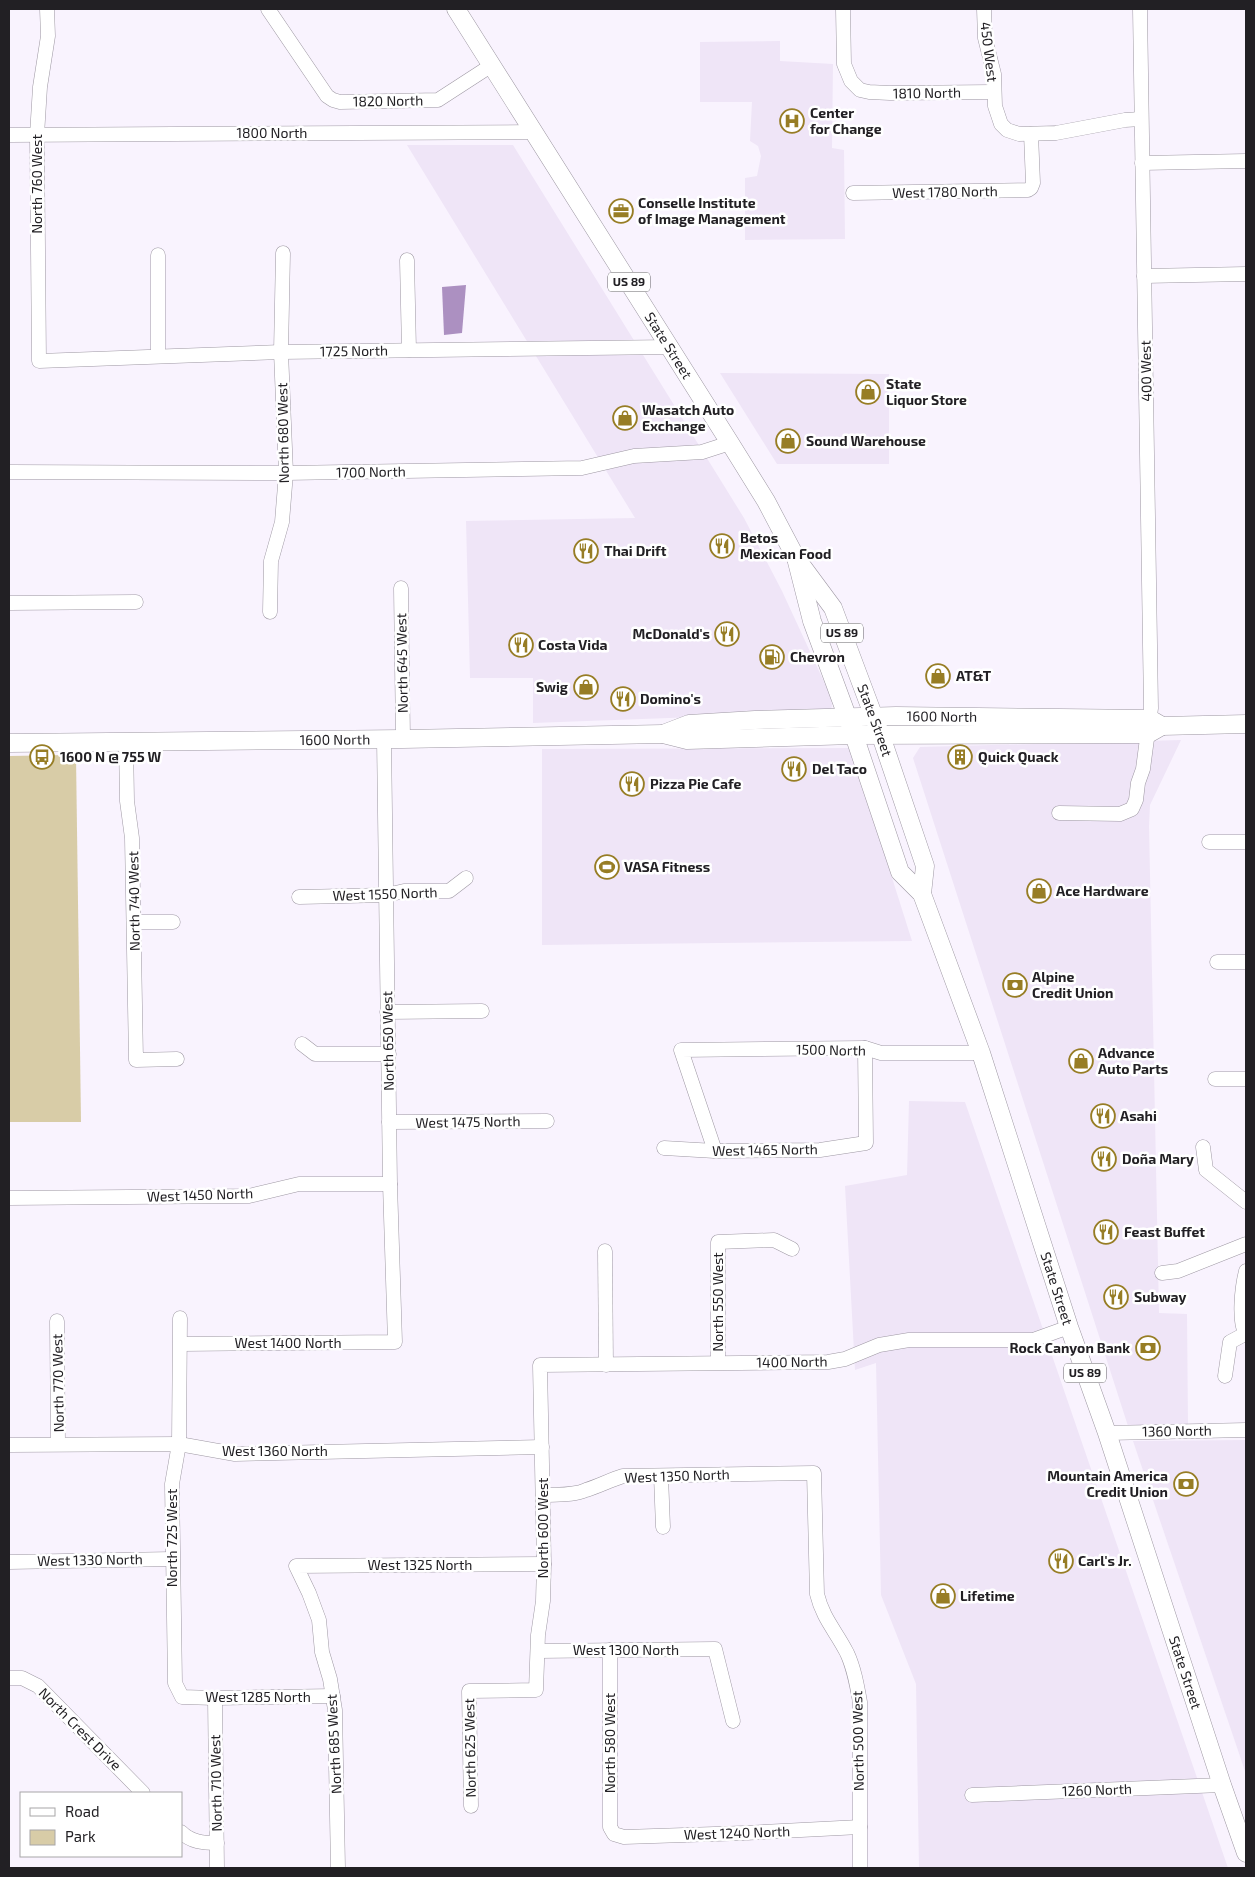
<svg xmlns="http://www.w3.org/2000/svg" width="1255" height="1877" font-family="'Exo 2',sans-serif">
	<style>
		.built { fill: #efe5f7 }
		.green { fill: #d8cca7 }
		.water { fill: #ac90c1 }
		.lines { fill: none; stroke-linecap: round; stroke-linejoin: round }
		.minor-casing { stroke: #9e98a3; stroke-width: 15 }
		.major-casing { stroke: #9e98a3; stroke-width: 19 }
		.minor { stroke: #fff; stroke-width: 14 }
		.major { stroke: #fff; stroke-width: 18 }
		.labels { text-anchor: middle; stroke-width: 5; stroke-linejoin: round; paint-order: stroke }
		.shield { fill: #fff; stroke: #646366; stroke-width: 1 }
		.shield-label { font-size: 12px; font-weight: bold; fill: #222024 }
		.street-label { font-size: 14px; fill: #222024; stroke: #fff }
		.poi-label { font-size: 14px; font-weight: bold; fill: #222024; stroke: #fff; text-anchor: start }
	</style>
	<rect width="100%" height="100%" fill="#f9f3fe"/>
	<g class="built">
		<path d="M 780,41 L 780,61 L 833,64 L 832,148 L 844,150 L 845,239 L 745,240 L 745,178 L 757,176 L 761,156 L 758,146 L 750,141 L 752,102 L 700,102 L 700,42 Z"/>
		<path d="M 407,145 L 513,145 L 744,518 L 782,591 L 831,697 L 832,706 L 830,712 L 533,723 L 533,678 L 470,678 L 466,521 L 635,518 Z"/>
		<path d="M 720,373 L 889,374 L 889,464 L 777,464 Z"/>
		<path d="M 1181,740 L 1150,805 L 1149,826 L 1159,1313 L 1187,1314 L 1188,1426 L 1128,1426 L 913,758 L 920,747 Z"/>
		<path d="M 851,748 L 912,941 L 542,945 L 542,749 Z"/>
		<path d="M 909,1101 L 965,1102 L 1228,1868 L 919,1868 L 916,1684 L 881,1595 L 876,1363 L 855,1370 L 845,1186 L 907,1175 Z"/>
		<path d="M 1246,1440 L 1246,1774 L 1133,1441 Z"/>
	</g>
	<path class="green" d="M 67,755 L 76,756 L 81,1122 L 9,1122 L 9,756 Z"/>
	<path class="water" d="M 466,285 L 462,333 L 444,335 L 442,287 Z"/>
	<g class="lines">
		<g class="minor-casing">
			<g id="minor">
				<path d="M 47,9 L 48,36 L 40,87 L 37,135 L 39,361 L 281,352 L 670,347"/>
				<path d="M 268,9 L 327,96 L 333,100 L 340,102 L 438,100 L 492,65"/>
				<path d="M 843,9 L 844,64 L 851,81 L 860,90 L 869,92 L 890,93 L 993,92"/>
				<path d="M 984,9 L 985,38 L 994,74 L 995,106 L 1001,124 L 1007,130 L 1019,134 L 1056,133 L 1125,120 L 1141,119"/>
				<path d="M 9,135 L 535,132"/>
				<path d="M 1142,163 L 1246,161"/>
				<path d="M 853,193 L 1028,190 L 1031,188 L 1033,183 L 1031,134"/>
				<path d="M 158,255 L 158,356"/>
				<path d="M 407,260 L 409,350"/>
				<path d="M 1144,276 L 1246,274"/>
				<path d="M 9,472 L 286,473 L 582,468 L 634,456 L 702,452 L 730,443"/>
				<path d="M 401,588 L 403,739"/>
				<path d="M 9,603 L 136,602"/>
				<path d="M 270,612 L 271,561 L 282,522 L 286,473 L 281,352 L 283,253"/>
				<path d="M 126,742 L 127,801 L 132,838 L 136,1060 L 177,1059"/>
				<path d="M 1059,813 L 1120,814 L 1132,809 L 1136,800 L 1138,783 L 1143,769 L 1151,708 L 1140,9"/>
				<path d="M 1209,842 L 1246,842"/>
				<path d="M 299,897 L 387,895 L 404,891 L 449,891 L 466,878"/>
				<path d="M 134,922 L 173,922"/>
				<path d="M 1217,962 L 1246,962"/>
				<path d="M 387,1012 L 482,1011"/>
				<path d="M 302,1044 L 315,1054 L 389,1054"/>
				<path d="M 1215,1079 L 1246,1079"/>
				<path d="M 389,1122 L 547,1121"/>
				<path d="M 1203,1147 L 1206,1170 L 1246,1202"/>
				<path d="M 664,1148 L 715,1151 L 820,1150 L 866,1143 L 865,1048"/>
				<path d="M 715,1151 L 681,1050 L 865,1048 L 881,1053 L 981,1053"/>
				<path d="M 9,1198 L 249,1196 L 299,1184 L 390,1184"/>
				<path d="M 605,1251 L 606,1365"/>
				<path d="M 1246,1271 C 1242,1287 1238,1321 1246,1335"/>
				<path d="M 1162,1273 L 1178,1271 L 1246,1244"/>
				<path d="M 180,1318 L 179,1444 L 172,1484 L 175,1683 L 182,1697 L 215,1698 L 333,1696"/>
				<path d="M 57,1321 L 58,1444"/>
				<path d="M 181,1344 L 395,1342 L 390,1184 L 384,739"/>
				<path d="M 718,1362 L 718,1242 L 774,1240 L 792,1249"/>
				<path d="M 1225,1376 L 1230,1342 L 1245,1334"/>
				<path d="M 1107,1433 L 1246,1430"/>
				<path d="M 9,1445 L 179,1444 L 235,1454 L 542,1447"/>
				<path d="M 661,1476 L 663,1527"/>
				<path d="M 543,1495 C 557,1494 573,1496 586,1490 C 599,1486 610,1480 623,1476 L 814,1473 L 817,1594 C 823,1619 836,1631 847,1653 C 854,1668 857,1685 860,1702 L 860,1868"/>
				<path d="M 9,1562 L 172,1559"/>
				<path d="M 610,1650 L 610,1827 L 614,1834 L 624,1837 L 745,1833 L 860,1827"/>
				<path d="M 538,1651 L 715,1649 L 733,1721"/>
				<path d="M 9,1678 L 22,1678 L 38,1686 L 143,1793"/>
				<path d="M 215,1698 L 217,1868"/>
				<path d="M 972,1795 L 1222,1785"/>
				<path d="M 471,1806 L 469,1691 L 536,1690 L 538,1635 L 543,1601 L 544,1564 L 540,1365 L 828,1362 L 845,1359 L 879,1345 L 909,1340 L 1033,1340 L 1069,1327"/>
				<path d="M 181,1832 C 191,1842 203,1843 217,1843"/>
				<path d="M 338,1868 L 335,1710 L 330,1679 L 322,1652 L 319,1620 L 309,1593 L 296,1566 L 544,1564"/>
			</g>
		</g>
		<g class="major-casing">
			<g id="major">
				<path id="s1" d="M 456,9 L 730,443 L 766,501 L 796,558 L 833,608 L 881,736 L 925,866 L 922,894"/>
				<path id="s2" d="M 796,558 L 812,621 L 854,735 L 900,872 L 922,894 L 981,1053 L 1069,1327 L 1107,1433 L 1222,1785 L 1246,1853"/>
				<path id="s3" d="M 663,734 L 689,724 L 755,720 L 896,716 L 1150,719 L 1162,726 L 1246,724"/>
				<path id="s4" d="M 9,743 L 403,739 L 663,734 L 687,740 L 854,735 L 1148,734 L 1162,726"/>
			</g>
		</g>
		<use href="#minor" class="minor"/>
		<use href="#major" class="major"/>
	</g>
	<defs>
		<g id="hospital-ring" transform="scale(1.25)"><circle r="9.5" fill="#fff" stroke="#977d25" stroke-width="1.5"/><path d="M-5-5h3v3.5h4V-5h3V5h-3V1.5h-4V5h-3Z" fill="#977d25"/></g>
		<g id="office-ring" transform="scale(1.25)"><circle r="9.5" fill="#fff" stroke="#977d25" stroke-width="1.5"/><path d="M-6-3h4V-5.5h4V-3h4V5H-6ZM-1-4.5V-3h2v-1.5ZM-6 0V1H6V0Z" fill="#977d25"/></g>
		<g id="shop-ring" transform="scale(1.25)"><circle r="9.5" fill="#fff" stroke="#977d25" stroke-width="1.5"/><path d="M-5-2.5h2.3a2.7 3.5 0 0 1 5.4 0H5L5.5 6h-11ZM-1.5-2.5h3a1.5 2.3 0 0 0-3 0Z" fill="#977d25"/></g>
		<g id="restaurant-ring" transform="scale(1.25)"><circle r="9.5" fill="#fff" stroke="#977d25" stroke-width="1.5"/><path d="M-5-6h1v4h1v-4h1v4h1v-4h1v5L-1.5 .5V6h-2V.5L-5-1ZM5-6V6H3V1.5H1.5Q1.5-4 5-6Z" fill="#977d25"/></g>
		<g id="fuel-ring" transform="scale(1.25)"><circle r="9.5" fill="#fff" stroke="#977d25" stroke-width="1.5"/><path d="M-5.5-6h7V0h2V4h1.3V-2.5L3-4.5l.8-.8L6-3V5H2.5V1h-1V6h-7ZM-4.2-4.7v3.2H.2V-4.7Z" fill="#977d25"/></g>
		<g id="bus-ring" transform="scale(1.25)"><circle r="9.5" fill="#fff" stroke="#977d25" stroke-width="1.5"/><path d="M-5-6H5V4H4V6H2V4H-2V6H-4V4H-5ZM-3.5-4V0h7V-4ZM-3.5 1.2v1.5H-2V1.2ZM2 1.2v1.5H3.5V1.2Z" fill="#977d25"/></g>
		<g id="building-ring" transform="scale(1.25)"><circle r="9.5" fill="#fff" stroke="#977d25" stroke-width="1.5"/><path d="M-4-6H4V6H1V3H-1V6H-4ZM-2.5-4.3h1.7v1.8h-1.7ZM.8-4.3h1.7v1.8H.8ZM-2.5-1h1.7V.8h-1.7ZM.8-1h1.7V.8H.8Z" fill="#977d25"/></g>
		<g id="stadium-ring" transform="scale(1.25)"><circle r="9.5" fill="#fff" stroke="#977d25" stroke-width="1.5"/><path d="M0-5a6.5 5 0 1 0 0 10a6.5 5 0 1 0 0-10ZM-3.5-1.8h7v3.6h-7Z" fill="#977d25"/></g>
		<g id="bank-ring" transform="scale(1.25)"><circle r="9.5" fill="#fff" stroke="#977d25" stroke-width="1.5"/><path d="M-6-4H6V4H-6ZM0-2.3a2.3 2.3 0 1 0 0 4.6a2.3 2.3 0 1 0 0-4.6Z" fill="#977d25"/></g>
	</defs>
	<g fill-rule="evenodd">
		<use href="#hospital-ring" x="792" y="121"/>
		<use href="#office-ring" x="621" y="211"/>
		<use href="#shop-ring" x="868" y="392"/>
		<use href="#shop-ring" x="625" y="418"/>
		<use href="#shop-ring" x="788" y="441"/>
		<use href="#restaurant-ring" x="722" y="546"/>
		<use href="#restaurant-ring" x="586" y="551"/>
		<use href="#restaurant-ring" x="727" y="634"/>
		<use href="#restaurant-ring" x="521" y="645"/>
		<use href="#fuel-ring" x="772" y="657"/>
		<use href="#shop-ring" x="938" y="676"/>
		<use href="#shop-ring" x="586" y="687"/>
		<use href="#restaurant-ring" x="623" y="699"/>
		<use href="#bus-ring" x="42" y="757"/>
		<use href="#building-ring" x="960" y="757"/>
		<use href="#restaurant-ring" x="794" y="769"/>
		<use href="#restaurant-ring" x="632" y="784"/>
		<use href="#stadium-ring" x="607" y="867"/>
		<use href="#shop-ring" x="1039" y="891"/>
		<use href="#bank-ring" x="1015" y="985"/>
		<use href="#shop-ring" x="1081" y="1061"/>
		<use href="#restaurant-ring" x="1103" y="1116"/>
		<use href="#restaurant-ring" x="1104" y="1159"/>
		<use href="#restaurant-ring" x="1106" y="1232"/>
		<use href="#restaurant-ring" x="1116" y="1297"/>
		<use href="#bank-ring" x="1148" y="1348"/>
		<use href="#bank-ring" x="1186" y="1484"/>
		<use href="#restaurant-ring" x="1061" y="1561"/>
		<use href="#shop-ring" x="943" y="1596"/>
	</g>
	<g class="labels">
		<g class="shield">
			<rect x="608" y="272.5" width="42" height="19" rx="4"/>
			<rect x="821" y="623.5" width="42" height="19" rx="4"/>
			<rect x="1064" y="1363.5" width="42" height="19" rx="4"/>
		</g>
		<g class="shield-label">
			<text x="629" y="286">US 89</text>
			<text x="842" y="637">US 89</text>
			<text x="1085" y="1377">US 89</text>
		</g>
		<g class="street-label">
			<text transform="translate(989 52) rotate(83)" y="5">450 West</text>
			<text transform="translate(927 93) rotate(-1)" y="5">1810 North</text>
			<text transform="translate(388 101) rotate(-1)" y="5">1820 North</text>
			<text x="272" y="138">1800 North</text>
			<text transform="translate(37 184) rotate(-90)" y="5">North 760 West</text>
			<text transform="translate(945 192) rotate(-1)" y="5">West 1780 North</text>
			<text dy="5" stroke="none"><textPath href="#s1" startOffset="398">State Street</textPath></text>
			<text transform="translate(354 351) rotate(-1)" y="5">1725 North</text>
			<text transform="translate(1146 371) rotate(-91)" y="5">400 West</text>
			<text transform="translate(283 433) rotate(-91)" y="5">North 680 West</text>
			<text transform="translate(371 472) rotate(-1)" y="5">1700 North</text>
			<text transform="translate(402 663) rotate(-91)" y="5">North 645 West</text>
			<text dy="5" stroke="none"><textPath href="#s3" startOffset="281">1600 North</textPath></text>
			<text dy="5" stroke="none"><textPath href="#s1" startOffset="828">State Street</textPath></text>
			<text dy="5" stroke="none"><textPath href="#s4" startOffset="326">1600 North</textPath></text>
			<text transform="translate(385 894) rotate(-2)" y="5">West 1550 North</text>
			<text transform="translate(134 901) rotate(-91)" y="5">North 740 West</text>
			<text transform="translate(388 1041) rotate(-91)" y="5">North 650 West</text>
			<text transform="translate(831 1050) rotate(1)" y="5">1500 North</text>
			<text transform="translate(468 1122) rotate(-1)" y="5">West 1475 North</text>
			<text transform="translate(765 1150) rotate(-1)" y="5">West 1465 North</text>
			<text transform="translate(200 1195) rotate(-2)" y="5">West 1450 North</text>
			<text dy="5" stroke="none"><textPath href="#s2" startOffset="779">State Street</textPath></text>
			<text transform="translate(718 1302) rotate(-90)" y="5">North 550 West</text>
			<text x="288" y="1348">West 1400 North</text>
			<text transform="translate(792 1362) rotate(-1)" y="5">1400 North</text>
			<text transform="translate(58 1383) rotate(-91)" y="5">North 770 West</text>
			<text transform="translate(1177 1431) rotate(-1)" y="5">1360 North</text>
			<text x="275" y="1456">West 1360 North</text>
			<text transform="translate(677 1476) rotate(-2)" y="5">West 1350 North</text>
			<text transform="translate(543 1528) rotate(-90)" y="5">North 600 West</text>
			<text transform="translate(172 1538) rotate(-90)" y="5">North 725 West</text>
			<text transform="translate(90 1560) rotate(-1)" y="5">West 1330 North</text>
			<text x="420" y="1570">West 1325 North</text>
			<text x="626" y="1655">West 1300 North</text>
			<text dy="5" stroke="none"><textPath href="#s2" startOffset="1184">State Street</textPath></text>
			<text x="258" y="1702">West 1285 North</text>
			<text transform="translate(80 1729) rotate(45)" y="5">North Crest Drive</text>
			<text transform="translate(858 1741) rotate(-91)" y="5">North 500 West</text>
			<text transform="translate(610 1743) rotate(-90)" y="5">North 580 West</text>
			<text transform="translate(334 1744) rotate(-93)" y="5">North 685 West</text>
			<text transform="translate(470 1748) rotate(-91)" y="5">North 625 West</text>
			<text transform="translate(216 1783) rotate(-91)" y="5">North 710 West</text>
			<text transform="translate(1097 1790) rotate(-2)" y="5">1260 North</text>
			<text transform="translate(737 1833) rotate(-2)" y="5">West 1240 North</text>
		</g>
		<g class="poi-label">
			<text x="810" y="118">Center<tspan x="810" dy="16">for Change</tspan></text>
			<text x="638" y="208">Conselle Institute<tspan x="638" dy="16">of Image Management</tspan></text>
			<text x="886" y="389">State<tspan x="886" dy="16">Liquor Store</tspan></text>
			<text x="642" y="415">Wasatch Auto<tspan x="642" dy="16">Exchange</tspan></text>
			<text x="806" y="446">Sound Warehouse</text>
			<text x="740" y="543">Betos<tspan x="740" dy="16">Mexican Food</tspan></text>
			<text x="604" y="556">Thai Drift</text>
			<text x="710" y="639" text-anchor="end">McDonald's</text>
			<text x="538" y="650">Costa Vida</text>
			<text x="790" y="662">Chevron</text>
			<text x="956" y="681">AT&amp;T</text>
			<text x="568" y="692" text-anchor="end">Swig</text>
			<text x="640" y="704">Domino's</text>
			<text x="60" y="762">1600 N @ 755 W</text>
			<text x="978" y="762">Quick Quack</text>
			<text x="812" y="774">Del Taco</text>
			<text x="650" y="789">Pizza Pie Cafe</text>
			<text x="624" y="872">VASA Fitness</text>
			<text x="1056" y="896">Ace Hardware</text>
			<text x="1032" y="982">Alpine<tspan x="1032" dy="16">Credit Union</tspan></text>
			<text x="1098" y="1058">Advance<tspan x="1098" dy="16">Auto Parts</tspan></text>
			<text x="1120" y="1121">Asahi</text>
			<text x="1122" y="1164">Doña Mary</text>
			<text x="1124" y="1237">Feast Buffet</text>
			<text x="1134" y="1302">Subway</text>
			<text x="1130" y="1353" text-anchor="end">Rock Canyon Bank</text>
			<text x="1168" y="1481" text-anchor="end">Mountain America<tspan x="1168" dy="16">Credit Union</tspan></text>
			<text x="1078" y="1566">Carl's Jr.</text>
			<text x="960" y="1601">Lifetime</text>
		</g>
	</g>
	<rect width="1255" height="1877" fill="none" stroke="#222024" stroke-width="20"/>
	<rect x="20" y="1792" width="162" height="65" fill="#ffffff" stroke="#a7a6a7"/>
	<rect x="30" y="1808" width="25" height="8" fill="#ffffff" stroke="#a7a6a7"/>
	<text x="65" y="1817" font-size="15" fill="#222024">Road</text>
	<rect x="30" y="1830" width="25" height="15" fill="#d8cca7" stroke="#a7a6a7"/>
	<text x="65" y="1842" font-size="15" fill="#222024">Park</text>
</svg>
